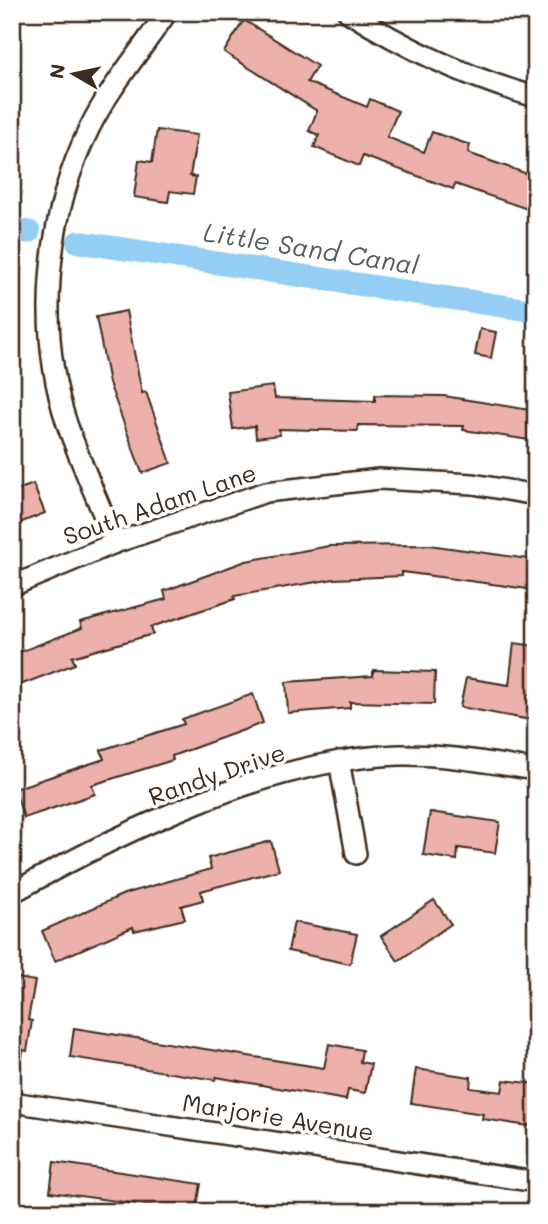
<svg xmlns="http://www.w3.org/2000/svg" width="548" height="1224" font-family="Mali,sans-serif">
	<style>
		.lines { fill: none; stroke-linecap: round; stroke-linejoin: round }
		.canal { stroke: #94cef4; stroke-width: 23 }
		.building { fill: #ecb1aa; stroke: #3b2a1e; stroke-width: 2 }
		.minor-casing { stroke: #3b2a1e; stroke-width: 24 }
		.minor { stroke: #fff; stroke-width: 19 }
		.labels { text-anchor: middle; stroke-width: 7; stroke-linejoin: round; paint-order: stroke }
		.street-label { font-size: 24px; fill: #3b2a1e; stroke: #fff }
		.water-label { font-size: 26px; font-style: italic; fill: #565b5e; stroke: #fff }
	</style>
	<rect width="100%" height="100%" fill="#fff"/>
	<filter id="ink" filterUnits="userSpaceOnUse"><feTurbulence type="fractalNoise" baseFrequency=".0143" numOctaves="2"/><feDisplacementMap in="SourceGraphic" scale="14" xChannelSelector="R" yChannelSelector="G"/><feConvolveMatrix kernelMatrix="1 2 1 2 8 2 1 2 1" color-interpolation-filters="sRGB"/></filter>
	<g filter="url(#ink)">
		<g class="lines">
			<g class="canal">
				<path d="M 12,230 L 29,232"/>
				<path d="M 78,242 L 536,311"/>
			</g>
		</g>
		<g class="building">
			<path d="M 244,20 L 317,66 L 307,82 L 367,107 L 370,99 L 398,111 L 387,137 L 424,152 L 432,132 L 470,145 L 468,153 L 536,177 L 536,212 L 455,184 L 453,189 L 363,156 L 359,166 L 314,147 L 319,135 L 309,131 L 317,111 L 224,52 Z"/>
			<path d="M 157,130 L 197,135 L 190,176 L 196,177 L 193,194 L 170,191 L 168,202 L 134,197 L 139,160 L 152,162 Z"/>
			<path d="M 126,311 L 142,393 L 146,392 L 171,463 L 142,473 L 109,383 L 96,317 Z"/>
			<path d="M 480,329 L 496,332 L 491,358 L 475,355 Z"/>
			<path d="M 273,386 L 275,398 L 375,401 L 375,395 L 444,396 L 536,411 L 536,441 L 463,430 L 464,426 L 358,425 L 358,431 L 279,429 L 280,435 L 256,438 L 255,426 L 233,429 L 228,392 Z"/>
			<path d="M 33,484 L 45,513 L 12,526 L 12,492 Z"/>
			<path d="M 429,545 L 536,560 L 536,590 L 402,572 L 402,576 L 334,579 L 234,596 L 235,599 L 151,627 L 153,634 L 72,657 L 75,664 L 12,688 L 12,655 L 82,628 L 80,622 L 166,599 L 164,591 L 246,561 L 329,546 Z"/>
			<path d="M 514,643 L 536,646 L 536,721 L 460,707 L 466,678 L 509,685 Z"/>
			<path d="M 373,670 L 435,672 L 434,704 L 350,702 L 350,708 L 288,713 L 286,682 L 373,676 Z"/>
			<path d="M 253,694 L 263,723 L 172,756 L 173,760 L 92,785 L 95,794 L 24,818 L 14,789 L 104,759 L 101,750 L 184,724 L 182,719 Z"/>
			<path d="M 430,812 L 500,822 L 495,853 L 458,848 L 457,860 L 423,855 Z"/>
			<path d="M 271,841 L 279,870 L 201,891 L 203,900 L 181,906 L 185,919 L 134,931 L 133,927 L 55,961 L 42,931 L 124,894 L 211,869 L 208,858 Z"/>
			<path d="M 434,900 L 451,924 L 398,961 L 381,936 Z"/>
			<path d="M 294,922 L 357,934 L 350,964 L 288,951 Z"/>
			<path d="M 12,977 L 35,981 L 28,1020 L 32,1021 L 27,1051 L 23,1050 L 22,1058 L 12,1057 Z"/>
			<path d="M 74,1028 L 324,1068 L 329,1044 L 362,1050 L 360,1062 L 371,1064 L 365,1093 L 348,1090 L 346,1100 L 216,1077 L 215,1080 L 70,1057 Z"/>
			<path d="M 416,1069 L 471,1077 L 470,1088 L 502,1092 L 504,1080 L 536,1084 L 536,1127 L 482,1119 L 483,1114 L 411,1103 Z"/>
			<path d="M 54,1162 L 201,1184 L 196,1212 L 50,1192 Z"/>
		</g>
		<g class="lines">
			<g class="minor-casing">
				<g id="minor">
					<path d="M 348,12 C 405,48 471,79 536,97"/>
					<path d="M 115,543 C 99,503 81,464 67,424 C 36,331 46,215 90,127 C 108,90 143,48 167,12"/>
					<path d="M 12,586 L 115,543 L 266,492 L 379,479 L 473,484 L 536,495"/>
					<path d="M 339,761 L 356,854"/>
					<path d="M 12,893 C 123,831 270,759 399,755 C 444,754 491,763 536,770"/>
					<path d="M 12,1102 L 536,1182"/>
				</g>
			</g>
			<use href="#minor" class="minor"/>
		</g>
	</g>
	<g class="labels">
		<g class="street-label">
			<text transform="translate(160 505) rotate(-19)" y="8">South Adam Lane</text>
			<text transform="translate(217 775) rotate(-19)" y="8">Randy Drive</text>
			<text transform="translate(278 1118) rotate(9)" y="8">Marjorie Avenue</text>
		</g>
		<g class="water-label">
			<text transform="translate(311 249) rotate(9)" y="9">Little Sand Canal</text>
		</g>
	</g>
	<rect width="548" height="1224" fill="none" stroke="#fff" stroke-width="42"/>
	<rect x="21" y="21" width="506" height="1182" fill="none" stroke="#3b2a1e" stroke-width="2.5" filter="url(#ink)"/>
	<g transform="translate(74 74) rotate(279)" stroke="#ffffff" stroke-width="5" paint-order="stroke">
	<path d="M0-5L12 26L0 18L-12 26Z" fill="#3b2a1e"/>
	<text y="-10" font-size="19" font-weight="bold" text-anchor="middle" fill="#3b2a1e">N</text>
	</g>
</svg>
